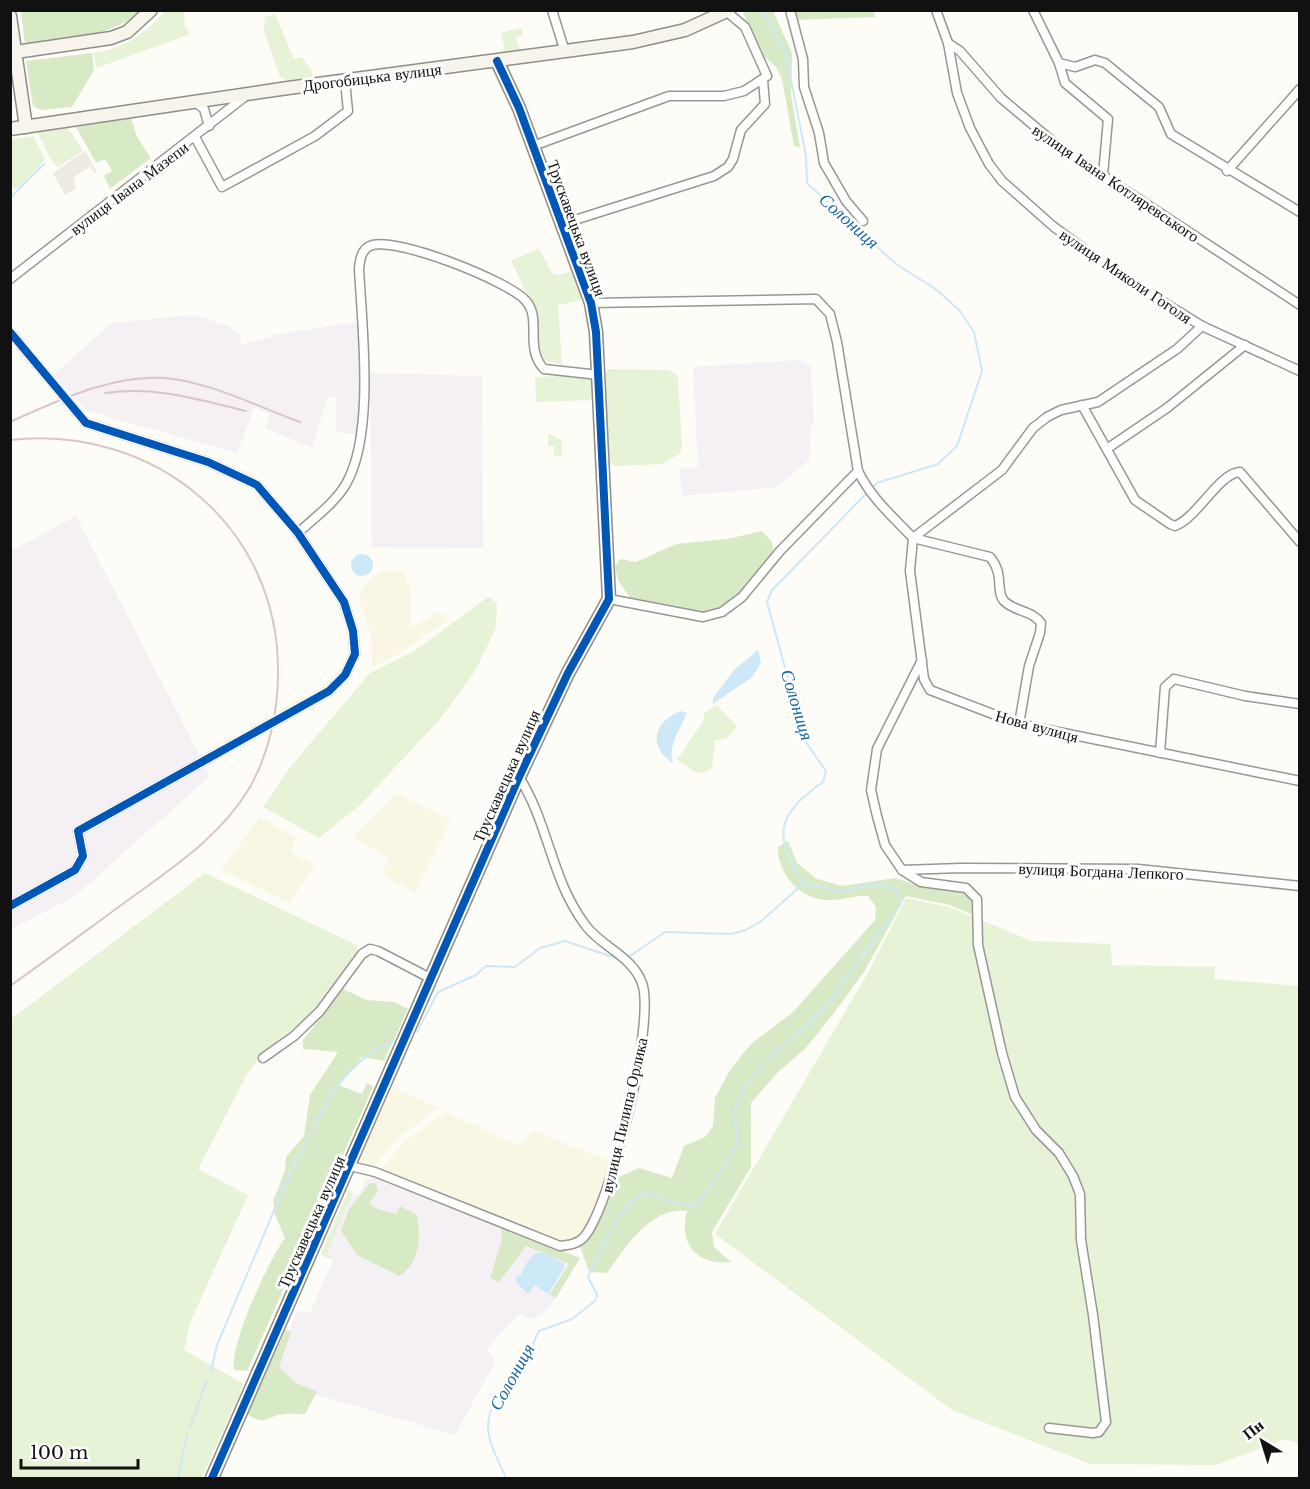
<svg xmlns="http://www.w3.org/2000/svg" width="1310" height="1489" font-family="'Libre Baskerville',serif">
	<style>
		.industrial { fill: #f5f0f3 }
		.farmland { fill: #f9f7e4 }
		.green { fill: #e7f3d7 }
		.forest { fill: #d8eac5 }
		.plaza { fill: #edebe2 }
		.water { fill: #cde8f7 }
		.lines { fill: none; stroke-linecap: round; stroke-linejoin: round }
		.stream { stroke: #cde8f7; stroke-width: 2 }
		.street-casing { stroke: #979795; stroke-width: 11 }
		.secondary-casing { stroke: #8e8d8b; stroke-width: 15 }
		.street { stroke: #fffffe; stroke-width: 8 }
		.secondary { stroke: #f6f4eb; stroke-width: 12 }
		.rail { stroke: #d9c6c7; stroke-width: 2 }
		.cycleway-casing { stroke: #fff; stroke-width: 11 }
		.cycleway { stroke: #0057b8; stroke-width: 8 }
		.labels { text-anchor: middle; stroke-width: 6; stroke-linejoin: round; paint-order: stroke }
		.street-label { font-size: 16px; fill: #111; stroke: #fff }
		.water-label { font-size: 18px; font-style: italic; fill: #1768a6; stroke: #fff }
	</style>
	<rect width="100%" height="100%" fill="#fdfcf7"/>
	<g class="industrial">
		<path d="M 192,315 L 229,326 L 240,334 L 241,345 L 279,334 L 357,322 L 361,397 L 357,434 L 336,432 L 336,396 L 327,398 L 312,448 L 265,428 L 270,414 L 254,408 L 237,453 L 87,411 L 54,374 L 112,323 Z"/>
		<path d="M 799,360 L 811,366 L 814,425 L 811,425 L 809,460 L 778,487 L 682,496 L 680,469 L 698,467 L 693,367 Z"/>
		<path d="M 370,373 L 482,376 L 483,548 L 372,547 Z"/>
		<path d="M 76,516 L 210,776 L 74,897 L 11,929 L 11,551 Z"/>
		<path d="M 372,1177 L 580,1258 L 548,1310 L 531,1320 L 519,1314 L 487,1349 L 495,1362 L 455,1435 L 269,1381 L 297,1311 L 310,1312 L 333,1260 L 326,1253 L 353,1193 L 359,1195 L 366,1180 Z"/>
	</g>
	<g class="farmland">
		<path d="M 384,571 L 403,571 L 411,590 L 411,628 L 437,613 L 447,615 L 447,621 L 394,657 L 372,667 L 371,635 L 360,602 L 360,593 L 372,577 Z"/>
		<path d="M 396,793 L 451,820 L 415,893 L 382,874 L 389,858 L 353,837 Z"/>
		<path d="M 260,817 L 296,838 L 290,852 L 315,865 L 290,903 L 221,870 Z"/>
		<path d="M 393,1087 L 438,1108 L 398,1138 L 373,1168 L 358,1163 Z"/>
		<path d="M 446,1112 L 520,1146 L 534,1131 L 610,1161 L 602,1197 L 584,1231 L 577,1238 L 568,1241 L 546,1238 L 380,1170 L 405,1141 Z"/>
	</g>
	<g class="green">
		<path d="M 165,11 L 184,11 L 185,27 L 190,34 L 97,68 L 93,53 C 123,49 146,34 165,11 Z"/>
		<path d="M 275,14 L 294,59 L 302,57 L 311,70 L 312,78 L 288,80 L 280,77 L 264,31 L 265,17 Z"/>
		<path d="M 521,28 L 523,35 L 516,37 L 520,50 L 505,52 L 501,33 Z"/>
		<path d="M 67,126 L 83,151 L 58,167 L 50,158 L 37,132 Z"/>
		<path d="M 33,136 L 45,159 L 23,184 L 14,190 L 11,181 L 11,139 Z"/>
		<path d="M 539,249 L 552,273 L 558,275 L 572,271 L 582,300 L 558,305 L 562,365 L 547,361 L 537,351 L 530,301 L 511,260 Z"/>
		<path d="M 608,369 L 669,370 L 678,376 L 682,448 L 679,454 L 662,464 L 615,466 L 608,461 L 604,374 Z"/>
		<path d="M 592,375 L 593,400 L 536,402 L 535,377 Z"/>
		<path d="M 548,433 L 562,440 L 562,456 L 554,456 L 554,446 L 548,446 Z"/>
		<path d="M 488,597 L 497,603 L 496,628 L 475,671 L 441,718 L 361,804 L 319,838 L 263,807 L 292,765 L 370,673 L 416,650 Z"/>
		<path d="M 716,705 L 737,726 L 726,739 L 715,740 L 712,768 L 704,773 L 695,772 L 677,760 L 703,721 L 704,714 Z"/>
		<path d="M 205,873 L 357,945 L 357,951 L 313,1012 L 262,1053 L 247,1074 L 198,1169 L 248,1195 L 190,1323 L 184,1350 L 244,1384 L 202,1478 L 11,1478 L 11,1019 Z"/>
		<path d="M 906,898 L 949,907 L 1032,941 L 1111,944 L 1112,965 L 1215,967 L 1214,979 L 1299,986 L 1299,1444 L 1285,1439 L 1216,1465 L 1090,1464 L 952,1410 L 715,1234 L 869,971 Z"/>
		<path d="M 348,1191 L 353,1193 L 327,1253 L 333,1260 L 323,1256 L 321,1252 Z"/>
	</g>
	<g class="forest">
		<path d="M 21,11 L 142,11 C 108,38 67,39 25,45 Z"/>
		<path d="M 747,11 L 773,11 L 792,53 L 791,95 L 800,147 L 794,146 L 782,79 L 776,67 L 764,56 L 743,13 Z"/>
		<path d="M 793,11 L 874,11 L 875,17 L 796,20 Z"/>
		<path d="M 92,53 L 94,70 L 72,107 L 41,110 L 33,106 L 26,61 Z"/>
		<path d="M 131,118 L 137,137 L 151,158 L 110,189 L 104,176 L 112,171 L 105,159 L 96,163 L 76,127 Z"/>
		<path d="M 762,531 L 772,542 L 773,552 C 758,569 740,599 718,608 C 694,619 656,604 631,599 L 618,580 L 615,567 L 620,559 L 636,562 L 676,544 L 727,539 Z"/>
		<path d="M 788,841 L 797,863 L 817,879 L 842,886 L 895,878 L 922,887 L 964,893 L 975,902 L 976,916 L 950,905 L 906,896 L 864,972 L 834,1013 L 805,1049 L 778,1072 L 751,1103 L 751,1167 L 712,1232 L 714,1247 L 731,1262 C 697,1266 678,1244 687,1211 C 651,1206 625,1248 607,1273 L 589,1272 L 580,1246 L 592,1232 L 617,1178 L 639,1168 L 672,1178 L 684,1146 L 705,1137 L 713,1126 L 715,1098 L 730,1070 L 751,1044 L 793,1012 L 875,920 L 876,907 L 868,896 C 855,895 844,900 831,900 C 802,901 777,875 778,847 Z"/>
		<path d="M 343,989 L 367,1000 L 394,1002 L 408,1009 L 384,1061 L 362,1057 L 339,1085 L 362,1094 L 367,1083 L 373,1087 L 247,1371 L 234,1370 C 229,1345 269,1260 285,1238 L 275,1215 L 273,1201 L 285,1171 L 286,1157 L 304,1136 L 310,1095 L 338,1052 L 303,1049 L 303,1040 Z"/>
		<path d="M 375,1183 L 378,1190 L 369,1204 L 378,1209 L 396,1214 L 400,1206 L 417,1215 C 421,1237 420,1263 399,1276 L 357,1255 L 341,1231 L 349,1209 L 369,1184 Z"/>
		<path d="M 501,1227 L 580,1258 L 556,1298 L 550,1294 L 569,1264 L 526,1246 L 499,1282 L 490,1278 L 502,1240 Z"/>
		<path d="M 286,1330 L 291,1332 L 279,1367 L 296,1383 L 317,1392 L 305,1414 C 297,1414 288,1413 279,1415 C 263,1419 263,1425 246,1413 Z"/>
	</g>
	<path class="plaza" d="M 85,151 L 97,172 L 94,173 L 90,167 L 74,177 L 76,189 L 65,195 L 53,173 Z"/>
	<g class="water">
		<circle cx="362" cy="565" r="11"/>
		<path d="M 758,650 L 761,663 L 752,677 L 713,704 L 713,698 L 734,670 Z"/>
		<path d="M 681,711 L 687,713 C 680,730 668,744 673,763 C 647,746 654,721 681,711 Z"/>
		<path d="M 535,1253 L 545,1253 L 564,1264 L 564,1268 L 548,1294 L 535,1285 L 528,1294 L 516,1282 L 516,1276 L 521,1275 L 525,1265 Z"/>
	</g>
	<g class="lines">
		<g class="stream">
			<path d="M 763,10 L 786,54 L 806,156 L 807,183 L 896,264 L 937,290 L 960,311 L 974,332 L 982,371 L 957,446 L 938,464 L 877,483 L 872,488"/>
			<path d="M 10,198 L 44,164"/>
			<path d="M 630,956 L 665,932 L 731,934 L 746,930 L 760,922 L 803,884"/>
			<path d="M 417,1032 L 438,992 L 476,975 L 486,966 L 515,967 L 540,948 L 565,941 L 619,959"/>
			<path d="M 211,1371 L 217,1345 L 295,1161 L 300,1157 C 322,1107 342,1063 395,1040"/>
			<path d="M 190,1427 L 207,1380"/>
			<path d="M 178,1478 L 187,1434"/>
			<path d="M 506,1478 C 500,1464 489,1445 488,1429 C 487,1398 516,1370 532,1346 L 539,1331 L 572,1319 L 596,1300 L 597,1295 L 588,1277 C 602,1249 616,1206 646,1193 C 663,1196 684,1213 700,1201 L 736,1147 C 740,1133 731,1121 736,1107 C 753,1060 793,1042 823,1009 C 835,996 842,982 853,968 C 869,946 887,925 901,902 L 898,893 L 888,884 L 862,886 L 843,892 L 803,883 C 773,835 776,815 823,782 L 826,771 L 805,741 L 767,602 L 772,590 L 868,492"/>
		</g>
		<g class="street-casing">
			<g id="street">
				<path d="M 552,10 L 565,52"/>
				<path d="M 790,10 L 803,59 L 804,87 L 819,133 L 824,163 L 846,201 L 863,221"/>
				<path d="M 936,10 L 948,43 L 957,93 L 970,128 L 989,164 L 1002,181 L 1054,227 L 1124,278 L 1202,326 L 1300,371"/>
				<path d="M 1033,10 L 1059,63 L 1075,67 L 1095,60 L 1105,63 L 1159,107 L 1171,134 L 1300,212"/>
				<path d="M 948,43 L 960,51 L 1001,98 L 1058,146 L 1300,305"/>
				<path d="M 1059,63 L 1065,83 L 1108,119 L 1103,175"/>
				<path d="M 195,102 L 204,109 L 209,126"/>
				<path d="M 195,137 L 222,187 L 315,136 L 348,111 L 345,81"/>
				<path d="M 533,146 L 669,96 L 724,96 L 744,91 L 767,76 L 745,27 L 727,12"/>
				<path d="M 1227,171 L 1300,89"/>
				<path d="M 562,224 L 714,176 L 728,167 L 733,159 L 741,130 L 765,104 L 763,80"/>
				<path d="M 10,279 L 247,95"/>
				<path d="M 591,303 L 816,299 L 830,314 L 837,342 L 858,471 C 871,498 893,517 913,538"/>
				<path d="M 10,332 L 86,423 L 208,462 L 257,485 L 298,533 L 344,602 L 353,631 L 355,654 L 345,675 L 329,691 L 78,831 L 83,856 L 75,870 L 10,906"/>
				<path d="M 1082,405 L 1135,500 L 1170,524 L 1175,526 C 1198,517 1219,473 1240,472 L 1300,542"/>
				<path d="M 1108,448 L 1167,408 L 1245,345"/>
				<path d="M 298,533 C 314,518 335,503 346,484 C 375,434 362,326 359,269 C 360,260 361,250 370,246 C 393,235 509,281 526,301 C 542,319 524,348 544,369 L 599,375"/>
				<path d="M 913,538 L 910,571 L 924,679 L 930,690 L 1019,724 L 1300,781"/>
				<path d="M 913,538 L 1002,470 L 1033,428 L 1047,417 L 1061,410 L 1098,402 L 1177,349 L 1202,326"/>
				<path d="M 913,538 L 990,557 C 1005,575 995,591 1004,601 C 1015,612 1032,610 1041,623 L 1040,633 L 1029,666 L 1019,724"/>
				<path d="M 609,599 L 703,617 L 722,612 L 742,597 L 780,551 L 858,471"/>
				<path d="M 922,660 L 877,749 L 871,790 L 877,816 L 885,845 L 902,870 L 921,882 L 966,888 L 977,899 L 978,945 L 1002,1053 L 1015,1097 L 1036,1130 L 1059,1153 L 1073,1176 L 1080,1194 L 1081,1240 L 1093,1315 L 1106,1422 L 1099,1432 L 1093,1433 L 1049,1428"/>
				<path d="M 1160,753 L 1165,687 L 1174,679 L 1245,696 L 1300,704"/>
				<path d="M 902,870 L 961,868 L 1138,869 L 1300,886"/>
				<path d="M 263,1058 L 294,1036 L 320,1011 L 362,954 L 370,949 L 378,951 L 430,978"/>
				<path d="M 350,1166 L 375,1172 L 560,1246 C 569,1245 578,1244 584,1237 C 611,1206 656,1021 642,983 C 632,956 602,947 586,926 C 550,878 550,826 519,777"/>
			</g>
		</g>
		<g class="secondary-casing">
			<g id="secondary">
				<path d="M 10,16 L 26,127"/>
				<path d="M 16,52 L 111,38 L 127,32 L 151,10"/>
				<path d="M 10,129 L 288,88 L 633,42 L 685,30 L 729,10"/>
				<path d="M 212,1478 L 519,777 L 568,673 L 609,599 L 596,332 L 591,303 L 519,108 L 497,61"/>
			</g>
		</g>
		<use href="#street" class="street"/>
		<use href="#secondary" class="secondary"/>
		<g class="rail">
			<path d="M 105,393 C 157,386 196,399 246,411"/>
			<path d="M 10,422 C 59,400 119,371 173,379 C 216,385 259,407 300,422"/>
			<path d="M 10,440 C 153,424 280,526 278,674 C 278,712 269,753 250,787 C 222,835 175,866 131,898 C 91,927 51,957 10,986"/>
		</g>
		<g class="cycleway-casing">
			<g id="cycleway">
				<path d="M 10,332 L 86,423 L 208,462 L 257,485 L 298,533 L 344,602 L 353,631 L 355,654 L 345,675 L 329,691 L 78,831 L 83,856 L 75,870 L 10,906"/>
				<path d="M 212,1478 L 519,777 L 568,673 L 609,599 L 596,332 L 591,303 L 519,108 L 497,61"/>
			</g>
		</g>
		<use href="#cycleway" class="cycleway"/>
	</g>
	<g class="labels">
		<g class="street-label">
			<text transform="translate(372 77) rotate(-7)" y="6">Дрогобицька вулиця</text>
			<text transform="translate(1116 183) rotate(34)" y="6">вулиця Івана Котляревського</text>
			<text transform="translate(129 188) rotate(-37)" y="6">вулиця Івана Мазепи</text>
			<text transform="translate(577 228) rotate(70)" y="6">Трускавецька вулиця</text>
			<text transform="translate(1126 276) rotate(34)" y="6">вулиця Миколи Гоголя</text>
			<text transform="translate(1037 726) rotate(15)" y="6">Нова вулиця</text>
			<text transform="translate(506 776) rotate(-66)" y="6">Трускавецька вулиця</text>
			<text transform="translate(1101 871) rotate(2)" y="6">вулиця Богдана Лепкого</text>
			<text transform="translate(624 1115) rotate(-77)" y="6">вулиця Пилипа Орлика</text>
			<text transform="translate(311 1222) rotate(-66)" y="6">Трускавецька вулиця</text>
		</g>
		<g class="water-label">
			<text transform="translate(849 221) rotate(42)" y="6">Солониця</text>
			<text transform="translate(797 705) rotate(73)" y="6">Солониця</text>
			<text transform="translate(512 1377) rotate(-61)" y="6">Солониця</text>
		</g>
	</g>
	<rect width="1310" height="1489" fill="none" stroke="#111111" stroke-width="24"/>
	<g transform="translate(1262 1441) rotate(322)" stroke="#ffffff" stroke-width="4.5" paint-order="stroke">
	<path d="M0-4.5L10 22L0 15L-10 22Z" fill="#111111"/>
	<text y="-9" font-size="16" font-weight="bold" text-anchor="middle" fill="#111111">Пн</text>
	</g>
	<path d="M21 1459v9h117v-9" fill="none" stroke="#111111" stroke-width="3"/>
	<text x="30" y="1459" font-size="18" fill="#111111" stroke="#ffffff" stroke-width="4.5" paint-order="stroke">100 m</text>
</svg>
